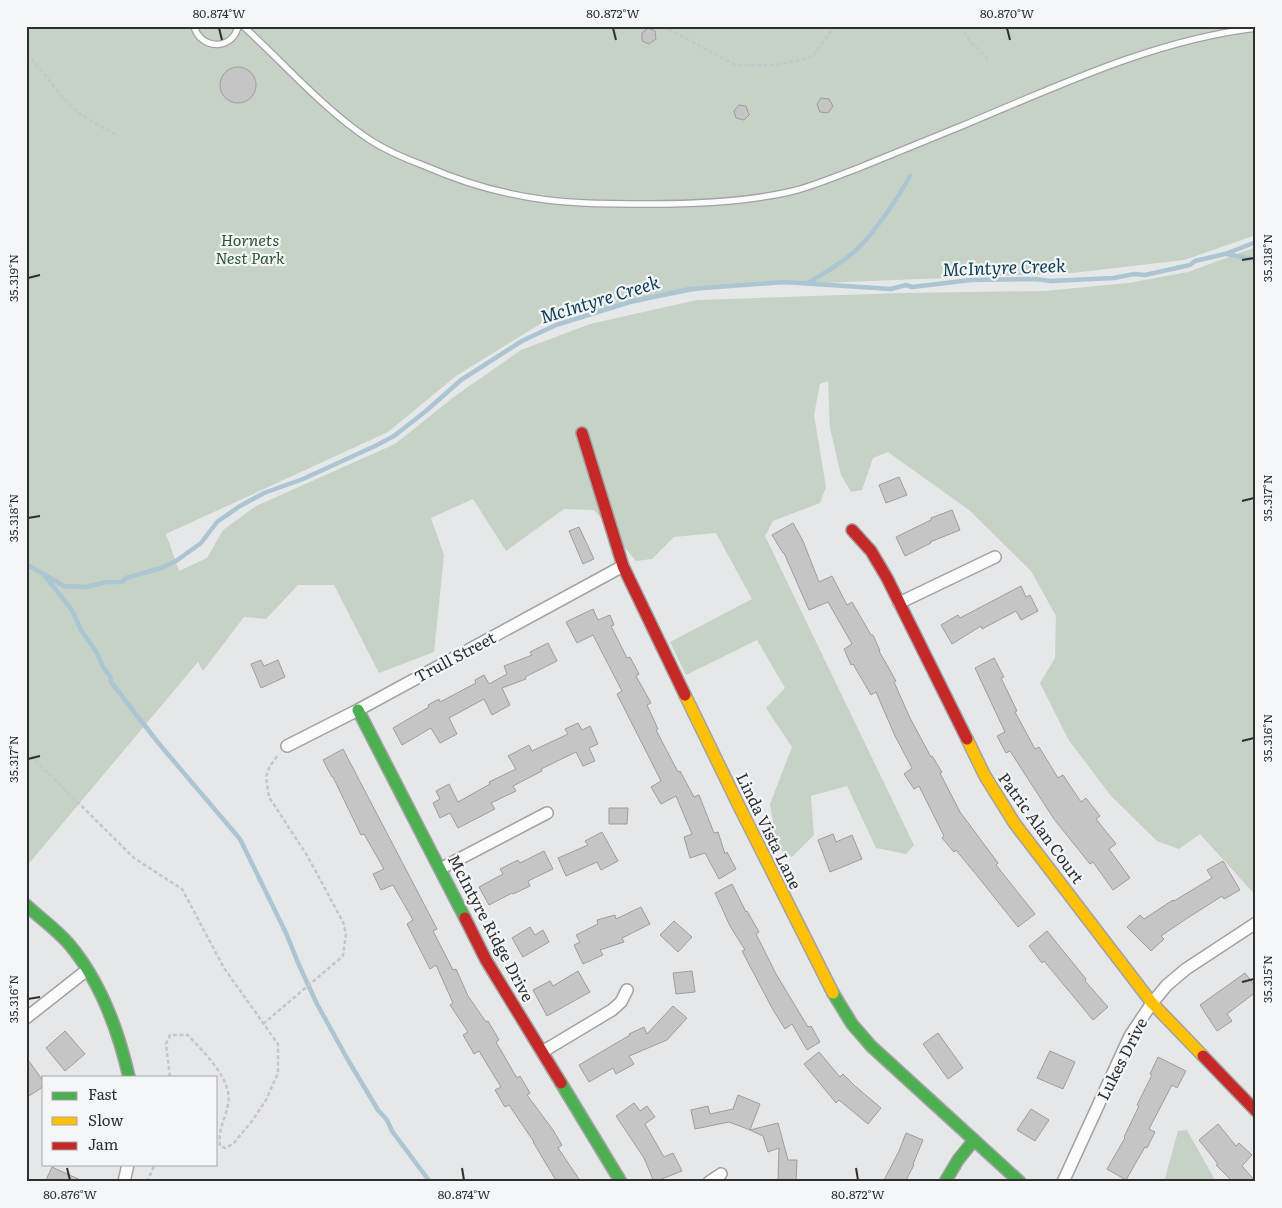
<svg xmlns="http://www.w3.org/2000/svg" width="1282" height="1208" font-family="Literata,serif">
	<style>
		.green { fill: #c6d2c6 }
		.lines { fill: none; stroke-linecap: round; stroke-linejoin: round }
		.stream { stroke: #abc5d2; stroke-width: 4.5 }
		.building { fill: #c5c5c5; stroke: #9d9d9d }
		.lane-casing { stroke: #a1a2a3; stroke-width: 8 }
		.street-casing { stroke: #a1a2a3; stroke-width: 14 }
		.fast-casing { stroke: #a1a2a3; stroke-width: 14 }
		.slow-casing { stroke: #a1a2a3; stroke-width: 14 }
		.jam-casing { stroke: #a1a2a3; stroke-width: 14 }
		.path { stroke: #c6c6c7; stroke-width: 2.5; stroke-dasharray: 4 2.5; stroke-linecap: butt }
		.lane { stroke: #fbfbfc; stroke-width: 5.5 }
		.street { stroke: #fbfbfc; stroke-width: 11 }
		.fast { stroke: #4caf50; stroke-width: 11 }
		.slow { stroke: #ffc107; stroke-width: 11 }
		.jam { stroke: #c62828; stroke-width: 11 }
		.ticks { fill: none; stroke: #2f2f30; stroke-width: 2 }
		.labels { text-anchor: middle; stroke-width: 4.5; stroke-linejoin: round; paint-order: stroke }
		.park-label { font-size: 16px; font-style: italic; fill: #2d5630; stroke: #f3f5f7 }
		.street-label { font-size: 16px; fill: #2f2f30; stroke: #f3f5f7 }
		.water-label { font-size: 18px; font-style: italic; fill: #0e4055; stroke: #f3f5f7 }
		.neatline { fill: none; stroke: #2f2f30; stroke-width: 2 }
		.ticks-label { font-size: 12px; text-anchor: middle; fill: #2f2f30 }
	</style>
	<rect width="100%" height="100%" fill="#e6e7e8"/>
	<g class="green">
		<path d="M 26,26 L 1256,26 L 1256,235 L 1184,260 L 1072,273 L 718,287 L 548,319 L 456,376 L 388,432 L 166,534 L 179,571 L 207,558 L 223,530 L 256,506 L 395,444 L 455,396 L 521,350 L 590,324 L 697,300 L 902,293 L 1044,291 L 1128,283 L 1188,272 L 1256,247 L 1256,896 L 1200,834 L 1179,849 L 1157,841 L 1111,796 L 1068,739 L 1040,683 L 1055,658 L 1056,616 L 1031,571 L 969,510 L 888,452 L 873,458 L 862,490 L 851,492 L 841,475 L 830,428 L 828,381 L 820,384 L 814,415 L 826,487 L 820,503 L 773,521 L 765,536 L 914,845 L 906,854 L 876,848 L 847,786 L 811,796 L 814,835 L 792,857 L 777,848 L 770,804 L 792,747 L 766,708 L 785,688 L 757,640 L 686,675 L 670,642 L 752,599 L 716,533 L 674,537 L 652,559 L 636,561 L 594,510 L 564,509 L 506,551 L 473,499 L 431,518 L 444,555 L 434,652 L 379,673 L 334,585 L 298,585 L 266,619 L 244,617 L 203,671 L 198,662 L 26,867 Z"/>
		<path d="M 1187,1130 L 1216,1182 L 1164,1182 L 1178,1131 Z"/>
	</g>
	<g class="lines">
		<g class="stream">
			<path d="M 1227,254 L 1256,260"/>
			<path d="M 808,283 C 824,273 841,264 855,251 C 873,235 898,198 910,176"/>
			<path d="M 26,564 L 64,586 L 86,587 L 106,582 L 122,582 L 126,578 L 161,568 L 176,561 L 201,543 L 217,522 L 240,506 L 264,493 L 303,479 L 375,446 L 394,436 L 426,411 L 461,380 L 522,341 L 556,325 L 630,302 L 690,289 L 784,282 L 891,289 L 906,285 L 912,287 L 971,280 L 1035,279 L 1051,281 L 1114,278 L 1134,274 L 1145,275 L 1190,265 L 1195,261 L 1225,254 L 1256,242"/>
			<path d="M 44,575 L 72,610 L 81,630 L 97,653 L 103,667 L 110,676 L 111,682 L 160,745 L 240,839 L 286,933 L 299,965 L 317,1004 L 348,1060 L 378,1110 L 387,1120 L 392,1131 L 430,1182"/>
		</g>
	</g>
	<g class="building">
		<path d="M 648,28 L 655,31 L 656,39 L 649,44 L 642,41 L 642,33 Z"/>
		<circle cx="238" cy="85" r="18"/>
		<path d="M 821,98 L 829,99 L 833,106 L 828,113 L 820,112 L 817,104 Z"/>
		<path d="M 739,105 L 746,106 L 749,115 L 744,120 L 736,118 L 734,111 Z"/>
		<path d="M 899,477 L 907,495 L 886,503 L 879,485 Z"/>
		<path d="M 952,510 L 960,530 L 930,542 L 931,543 L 905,556 L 896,537 L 931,520 L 931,518 Z"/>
		<path d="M 793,523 L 803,541 L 819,582 L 832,576 L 847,605 L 852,602 L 871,635 L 873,635 L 880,651 L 879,651 L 896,681 L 894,682 L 910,718 L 931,757 L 932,756 L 942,772 L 940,773 L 960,812 L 998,863 L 996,865 L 1035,914 L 1018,927 L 979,878 L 956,850 L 954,852 L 942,838 L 944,836 L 919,786 L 914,789 L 904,774 L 912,768 L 895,736 L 876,692 L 871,695 L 853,664 L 851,665 L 844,649 L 852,644 L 828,602 L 809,610 L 784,553 L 783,553 L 772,535 Z"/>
		<path d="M 579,527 L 594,559 L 583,564 L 569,531 Z"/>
		<path d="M 1021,586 L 1026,597 L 1030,595 L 1038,611 L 1021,620 L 1016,611 L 982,629 L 981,626 L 952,644 L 941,625 L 958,615 L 960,618 Z"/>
		<path d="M 593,609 L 598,620 L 610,615 L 614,625 L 611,626 L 627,658 L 630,657 L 639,674 L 636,676 L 651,703 L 647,705 L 658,729 L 656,730 L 678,772 L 680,771 L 694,797 L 699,795 L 714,833 L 718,832 L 725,854 L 727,852 L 736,869 L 719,879 L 705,853 L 690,858 L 684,837 L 692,834 L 676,796 L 661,804 L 651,787 L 661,781 L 617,694 L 622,691 L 593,635 L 577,643 L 566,622 Z"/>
		<path d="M 548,643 L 557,661 L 525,677 L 526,679 L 502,688 L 510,705 L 492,715 L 484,699 L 449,718 L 457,734 L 440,743 L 431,728 L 402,745 L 393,728 L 429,707 L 428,705 L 439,699 L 440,702 L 476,683 L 475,680 L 484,675 L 489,684 L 507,674 L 504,666 L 532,655 L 530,652 Z"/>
		<path d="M 994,658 L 1004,677 L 1001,678 L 1017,711 L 1015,712 L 1035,749 L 1039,747 L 1058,778 L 1063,775 L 1081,802 L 1086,798 L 1100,816 L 1096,819 L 1116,844 L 1109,849 L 1130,878 L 1113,890 L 1093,862 L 1090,864 L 1054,819 L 1010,751 L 1006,753 L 997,736 L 1005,732 L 975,668 Z"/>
		<path d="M 261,660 L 264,666 L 278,660 L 285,677 L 261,688 L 251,664 Z"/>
		<path d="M 578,723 L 582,730 L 590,726 L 598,744 L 589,748 L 595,761 L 583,766 L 576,752 L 541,769 L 542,771 L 513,786 L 516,791 L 491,803 L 495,809 L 458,828 L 450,813 L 440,818 L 433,803 L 440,799 L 436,791 L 449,784 L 458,802 L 490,784 L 489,782 L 516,769 L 508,756 L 529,745 L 532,751 L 568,734 L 565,729 Z"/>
		<path d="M 343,749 L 437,929 L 433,931 L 453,970 L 456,969 L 468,996 L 486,1022 L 488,1021 L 499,1040 L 496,1042 L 517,1078 L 520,1076 L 530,1093 L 527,1095 L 553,1130 L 562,1145 L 558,1148 L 581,1182 L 557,1182 L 533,1142 L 534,1142 L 509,1105 L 505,1107 L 495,1090 L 501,1087 L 479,1051 L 474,1054 L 463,1035 L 468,1032 L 450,1005 L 453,1003 L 436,965 L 430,969 L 407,924 L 413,920 L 393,885 L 381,890 L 373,874 L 384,869 L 364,834 L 361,835 L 333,777 L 332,777 L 323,760 Z"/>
		<path d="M 609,808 L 628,808 L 627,824 L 609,824 Z"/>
		<path d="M 602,832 L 618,861 L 601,870 L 597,862 L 566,876 L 558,858 L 588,845 L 585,841 Z"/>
		<path d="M 833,834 L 836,842 L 852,835 L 862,859 L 830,872 L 818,840 Z"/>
		<path d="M 544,851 L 553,869 L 528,881 L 530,886 L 513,894 L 512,893 L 489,905 L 479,887 L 503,874 L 500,869 L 518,860 L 520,863 Z"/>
		<path d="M 1223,861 L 1240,890 L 1224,899 L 1222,896 L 1186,919 L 1161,936 L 1164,939 L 1151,951 L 1127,927 L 1140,915 L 1144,919 L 1173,900 L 1174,901 L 1212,878 L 1207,870 Z"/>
		<path d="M 732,884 L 746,912 L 747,911 L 759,932 L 756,934 L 776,974 L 808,1027 L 811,1026 L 820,1042 L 807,1050 L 792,1024 L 785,1029 L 772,1008 L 742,951 L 745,950 L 730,926 L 715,893 Z"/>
		<path d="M 641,907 L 650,924 L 622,938 L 624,942 L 600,950 L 603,955 L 583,964 L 574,945 L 580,942 L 576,935 L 598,924 L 597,920 L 615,915 L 616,919 Z"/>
		<path d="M 674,921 L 692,937 L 678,952 L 660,935 Z"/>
		<path d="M 530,927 L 535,935 L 543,930 L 549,942 L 523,957 L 512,938 Z"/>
		<path d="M 1047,931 L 1086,979 L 1085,981 L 1108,1007 L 1093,1020 L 1044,961 L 1042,963 L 1029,946 Z"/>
		<path d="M 578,971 L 590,992 L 547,1016 L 533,990 L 550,981 L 553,986 Z"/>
		<path d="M 692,971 L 695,992 L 676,994 L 673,973 Z"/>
		<path d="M 1245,973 L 1256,987 L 1256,992 L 1227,1014 L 1232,1021 L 1217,1031 L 1200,1005 Z"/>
		<path d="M 673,1006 L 687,1018 L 667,1040 L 629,1056 L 634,1064 L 616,1074 L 613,1068 L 589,1082 L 579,1065 L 630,1035 L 629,1034 L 644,1027 L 647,1034 Z"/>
		<path d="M 65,1031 L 85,1054 L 65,1071 L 46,1048 Z"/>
		<path d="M 938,1033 L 963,1068 L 948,1079 L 923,1044 Z"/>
		<path d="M 1050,1051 L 1075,1062 L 1063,1089 L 1037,1078 Z"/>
		<path d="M 819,1052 L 840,1077 L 843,1074 L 855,1086 L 881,1108 L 868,1124 L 839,1100 L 836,1103 L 804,1064 Z"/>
		<path d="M 26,1057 L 44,1082 L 44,1086 L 26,1098 Z"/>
		<path d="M 1158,1057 L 1186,1071 L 1177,1088 L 1172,1085 L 1149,1129 L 1155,1132 L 1147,1148 L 1145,1147 L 1126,1180 L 1107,1169 L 1125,1138 L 1124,1137 L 1139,1106 L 1137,1105 L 1152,1075 L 1150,1074 Z"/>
		<path d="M 738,1095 L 760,1104 L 750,1130 L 729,1122 L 695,1129 L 691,1110 L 708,1106 L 710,1114 L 733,1109 Z"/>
		<path d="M 634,1103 L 640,1111 L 647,1106 L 655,1117 L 645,1124 L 664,1157 L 673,1153 L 682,1171 L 654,1182 L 644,1158 L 616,1116 Z"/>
		<path d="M 1031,1109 L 1049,1120 L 1035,1141 L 1017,1130 Z"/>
		<path d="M 778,1123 L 788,1160 L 797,1160 L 796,1182 L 778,1182 L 779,1148 L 768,1152 L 763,1136 L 750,1130 Z"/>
		<path d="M 1218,1124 L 1236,1146 L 1239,1143 L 1252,1155 L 1242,1166 L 1256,1182 L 1233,1182 L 1216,1165 L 1218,1164 L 1199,1140 Z"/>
		<path d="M 906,1133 L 923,1140 L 913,1164 L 914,1165 L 905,1182 L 883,1182 L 899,1151 Z"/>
		<path d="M 52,1167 L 85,1182 L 45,1182 Z"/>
	</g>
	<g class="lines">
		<g class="lane-casing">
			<g id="lane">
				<path d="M 194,26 C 200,50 233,51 238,26"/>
				<path d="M 243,26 C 285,64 323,109 370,140 C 387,151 406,159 425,166 C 475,188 530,201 585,203 C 607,204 629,204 651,204 C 697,204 744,202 789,192 C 812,187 834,177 856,169 C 892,154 928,140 964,125 C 1058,86 1154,40 1256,28"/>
			</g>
		</g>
		<g class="street-casing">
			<g id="street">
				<path d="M 899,603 L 995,557"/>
				<path d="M 287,746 L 358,710 L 623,566"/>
				<path d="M 440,869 L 547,813"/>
				<path d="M 26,1018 L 87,970"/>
				<path d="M 542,1052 L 612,1010 L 621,1002 L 627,990"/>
				<path d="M 124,1182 L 128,1164"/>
				<path d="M 709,1182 L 721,1174"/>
				<path d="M 1063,1182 L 1130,1036 L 1152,1003 L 1167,985 L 1186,969 L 1256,923"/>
			</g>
		</g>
		<g class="fast-casing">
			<g id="fast">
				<path d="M 358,710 L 465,918"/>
				<path d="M 26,905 C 40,918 56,929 69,944 C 101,982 118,1029 129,1077"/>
				<path d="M 833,993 L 852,1024 L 871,1046 L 1020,1182"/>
				<path d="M 561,1083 L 621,1182"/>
				<path d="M 945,1182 L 958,1160 L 974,1140"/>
			</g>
		</g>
		<g class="slow-casing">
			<g id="slow">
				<path d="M 685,695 L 739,806 L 833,993"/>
				<path d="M 967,739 L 985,776 L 1015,824 L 1152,1003 L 1203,1056"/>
			</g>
		</g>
		<g class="jam-casing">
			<g id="jam">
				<path d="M 582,433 L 623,566 L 685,695"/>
				<path d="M 852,530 L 871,551 L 887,578 L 967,739"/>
				<path d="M 465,918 L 486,960 L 561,1083"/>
				<path d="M 1203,1056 L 1256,1111"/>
			</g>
		</g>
		<g class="path">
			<path d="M 663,26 L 735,65 L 776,65 L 812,57 L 835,26"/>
			<path d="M 961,26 L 970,41 L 990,61"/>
			<path d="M 26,55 C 44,69 54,90 70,105 C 84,118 101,127 117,135"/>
			<path d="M 26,751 L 134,858 L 182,889 L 224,968 L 278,1044 L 278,1073 L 266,1100 L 252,1121 L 233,1144 L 225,1148 L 220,1146 C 218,1128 225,1121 228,1104 C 233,1079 203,1052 188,1035 L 170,1035 L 166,1044 L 170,1077"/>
			<path d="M 263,1024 L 343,956 L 346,934 L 343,922 L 308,857 L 269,797 L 266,777 L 270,766 L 278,755"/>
			<path d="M 147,1182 L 155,1164"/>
		</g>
		<use href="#lane" class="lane"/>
		<use href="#street" class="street"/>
		<use href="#fast" class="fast"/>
		<use href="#slow" class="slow"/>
		<use href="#jam" class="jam"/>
	</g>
	<path class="ticks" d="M 219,28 L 222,40M 613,28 L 616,40M 1007,28 L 1010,40M 1242,260 L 1254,258M 28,278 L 40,275M 1242,501 L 1254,498M 28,518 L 40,516M 1242,741 L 1254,738M 28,759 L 40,756M 1242,982 L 1254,979M 28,999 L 40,997M 67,1168 L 70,1180M 462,1168 L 464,1180M 856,1168 L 858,1180"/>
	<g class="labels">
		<g class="park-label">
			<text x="250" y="246">Hornets<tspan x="250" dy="18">Nest Park</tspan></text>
		</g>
		<g class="street-label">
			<text transform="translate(455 657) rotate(-28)" y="6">Trull Street</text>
			<text transform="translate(1041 828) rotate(54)" y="6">Patric Alan Court</text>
			<text transform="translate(769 831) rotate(64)" y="6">Linda Vista Lane</text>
			<text transform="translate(491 928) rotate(62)" y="6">McIntyre Ridge Drive</text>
			<text transform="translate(1122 1059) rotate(-63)" y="6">Lukes Drive</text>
		</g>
		<g class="water-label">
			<text transform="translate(1004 268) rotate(-2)" y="6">McIntyre Creek</text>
			<text transform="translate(600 300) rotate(-17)" y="6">McIntyre Creek</text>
		</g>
	</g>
	<rect width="1282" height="1208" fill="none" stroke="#f3f5f7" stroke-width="55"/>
	<rect x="42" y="1076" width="175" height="90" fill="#f3f5f7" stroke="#a5a6a7"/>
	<rect x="52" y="1092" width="25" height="8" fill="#4caf50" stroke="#a5a6a7"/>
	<text x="88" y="1100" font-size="15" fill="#2f2f30">Fast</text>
	<rect x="52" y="1117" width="25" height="8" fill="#ffc107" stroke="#a5a6a7"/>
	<text x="88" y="1126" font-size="15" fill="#2f2f30">Slow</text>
	<rect x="52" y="1142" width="25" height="8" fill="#c62828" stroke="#a5a6a7"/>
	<text x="88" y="1150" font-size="15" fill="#2f2f30">Jam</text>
	<rect x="28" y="28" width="1226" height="1152" class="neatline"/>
	<g class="ticks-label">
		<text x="219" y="18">80.874°W</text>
		<text x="613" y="18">80.872°W</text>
		<text x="1007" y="18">80.870°W</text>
		<text transform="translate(1268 258) rotate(-90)" y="4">35.318°N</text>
		<text transform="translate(14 278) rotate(-90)" y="4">35.319°N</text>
		<text transform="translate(1268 498) rotate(-90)" y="4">35.317°N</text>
		<text transform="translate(14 518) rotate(-90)" y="4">35.318°N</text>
		<text transform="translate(1268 738) rotate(-90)" y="4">35.316°N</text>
		<text transform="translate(14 759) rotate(-90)" y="4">35.317°N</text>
		<text transform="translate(1268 979) rotate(-90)" y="4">35.315°N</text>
		<text transform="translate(14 999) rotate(-90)" y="4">35.316°N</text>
		<text x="70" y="1199">80.876°W</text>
		<text x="464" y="1199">80.874°W</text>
		<text x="858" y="1199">80.872°W</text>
	</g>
</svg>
